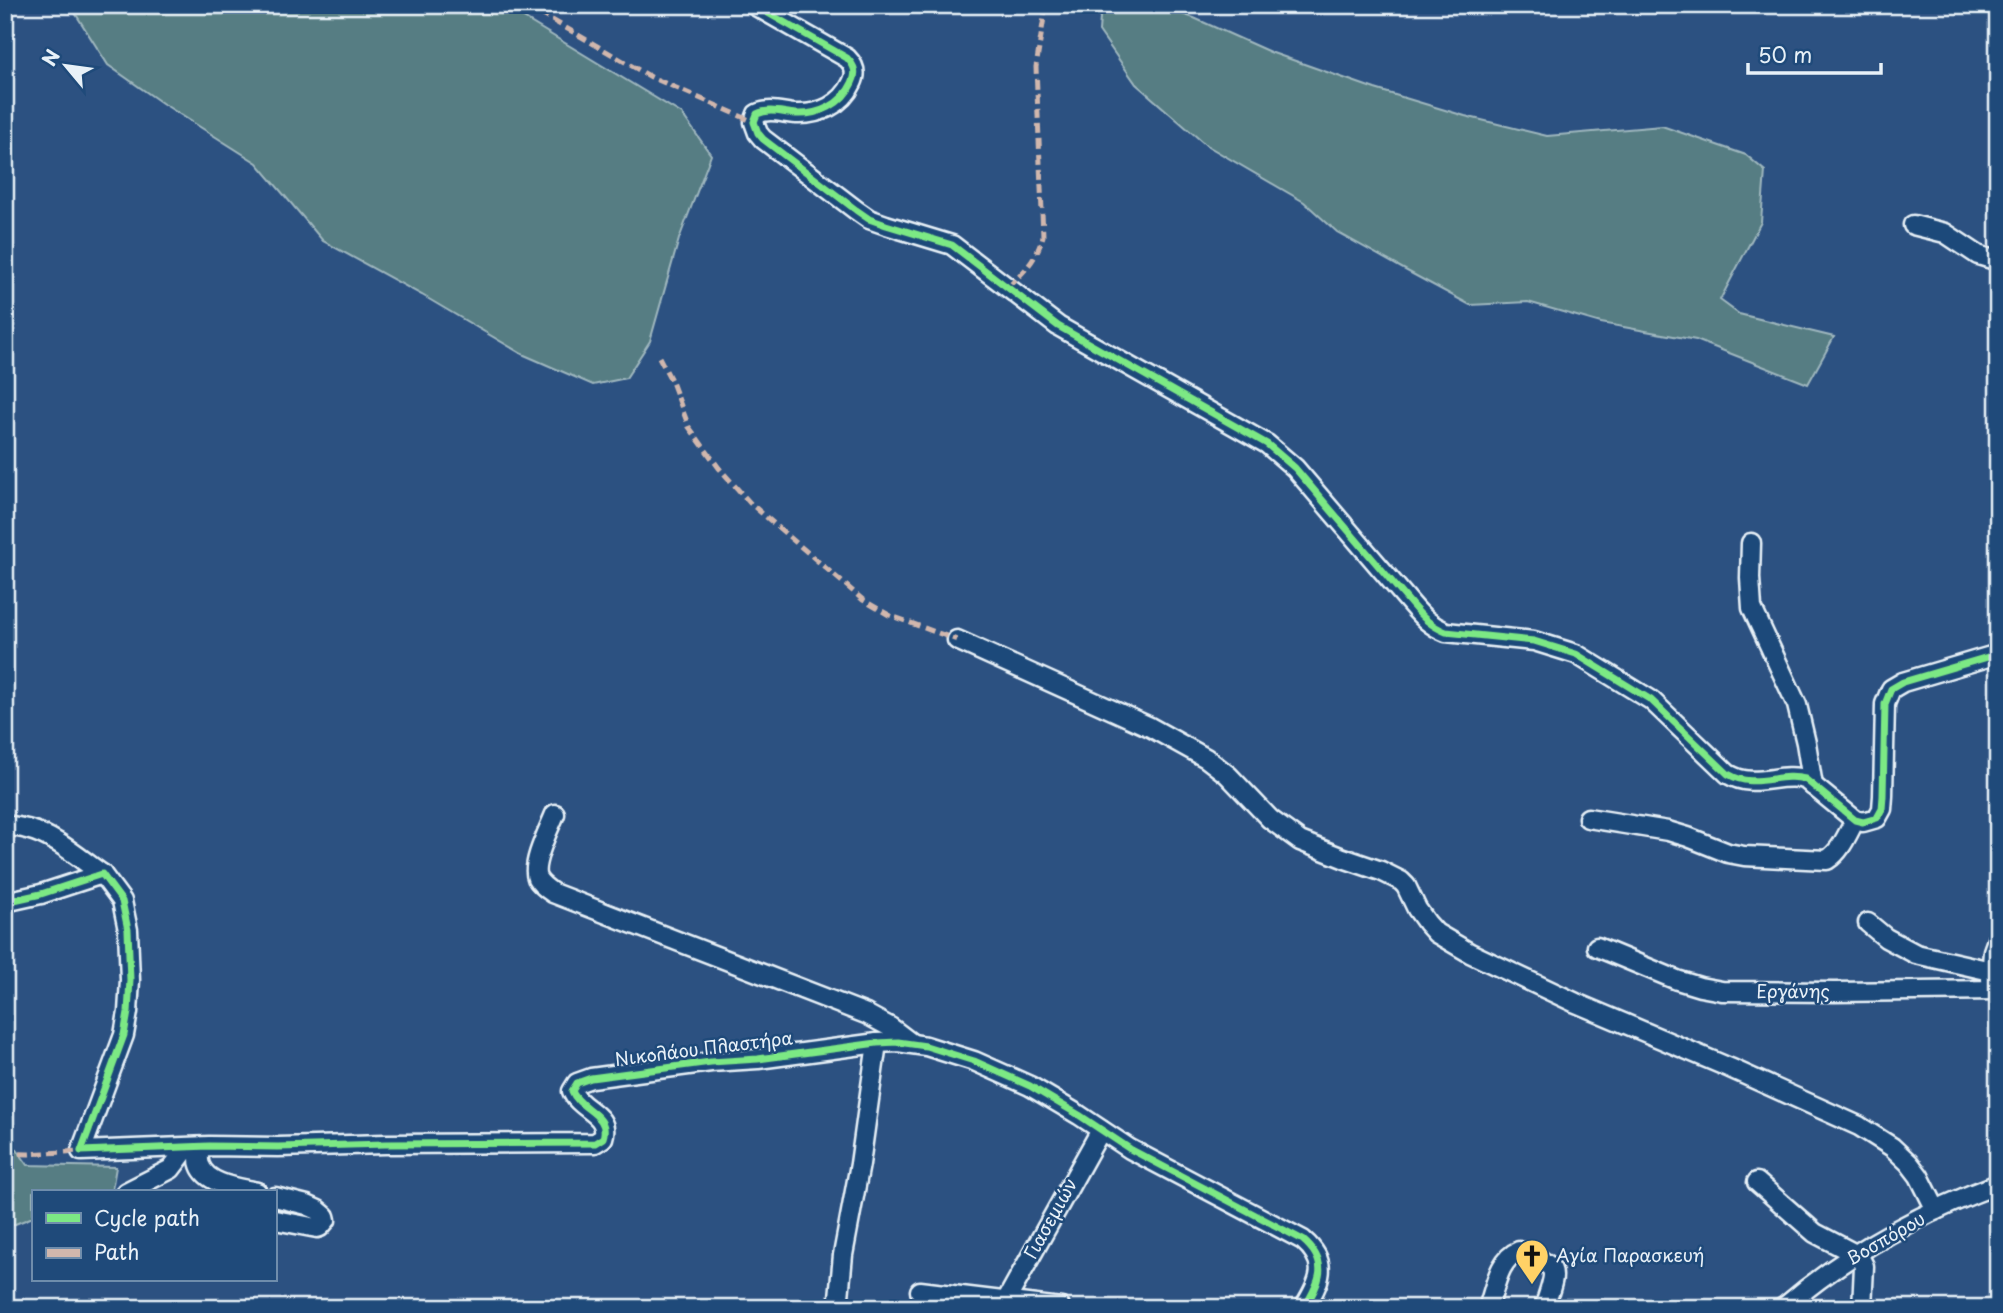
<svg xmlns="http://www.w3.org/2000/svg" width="2003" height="1313" font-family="'Playpen Sans',sans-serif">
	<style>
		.green { fill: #567d83; stroke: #9fb7be; stroke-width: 2 }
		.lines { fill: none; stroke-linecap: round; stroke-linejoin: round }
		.minor-casing { stroke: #e8f1f8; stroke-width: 23 }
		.minor { stroke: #1f4a7a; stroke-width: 18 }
		.quiet { stroke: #d1b7ad; stroke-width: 5; stroke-dasharray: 10 5; stroke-linecap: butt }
		.cycleway-casing { stroke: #1f4a7a; stroke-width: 11 }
		.cycleway { stroke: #7ce984; stroke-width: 7 }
		.labels { text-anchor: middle; stroke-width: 5; stroke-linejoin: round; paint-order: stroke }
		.street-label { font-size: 18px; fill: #e8f1f8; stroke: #1f4a7a }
		.poi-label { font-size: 18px; fill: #e8f1f8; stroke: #1f4a7a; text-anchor: start }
	</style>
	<rect width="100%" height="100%" fill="#2c5181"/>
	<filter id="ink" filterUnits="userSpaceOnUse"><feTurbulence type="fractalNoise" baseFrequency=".0143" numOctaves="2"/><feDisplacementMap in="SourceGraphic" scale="14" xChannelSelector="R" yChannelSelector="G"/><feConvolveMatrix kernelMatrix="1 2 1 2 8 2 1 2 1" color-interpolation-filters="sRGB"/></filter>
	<g filter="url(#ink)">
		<g class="green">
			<path d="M 70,5 L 502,5 L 682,114 L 711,155 L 679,239 L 650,341 L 626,378 L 593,385 L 522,354 L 422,295 L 323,241 L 257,163 L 162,103 L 108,65 Z"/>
			<path d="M 1101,5 L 1155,5 L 1194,18 L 1270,52 L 1375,89 L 1465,116 L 1547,136 L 1662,126 L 1746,155 L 1765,171 L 1761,222 L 1720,300 L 1739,314 L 1834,337 L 1808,384 L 1696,340 L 1601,323 L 1528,302 L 1470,305 L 1407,271 L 1337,232 L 1304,202 L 1206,145 L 1136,84 L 1099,31 Z"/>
			<path d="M 5,1133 L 28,1165 L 116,1167 L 112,1190 L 104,1192 L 33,1192 L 33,1217 L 5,1228 Z"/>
		</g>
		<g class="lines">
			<g class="minor-casing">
				<g id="minor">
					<path d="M 754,5 L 847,58 C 855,66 857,73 852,83 C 842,105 819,115 796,114 C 782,113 770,108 757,114 L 754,122 L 758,133 L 763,139 L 856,210 L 869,219 L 886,225 L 952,245 L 1058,326 L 1267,444 L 1295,468 L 1411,604 C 1422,617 1431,626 1446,632 L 1534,641 L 1576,654 L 1651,700 L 1728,774 C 1755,790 1778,772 1805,779 L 1855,820 L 1863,822 L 1877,818 L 1882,809 L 1883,796 L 1885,704 L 1891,689 L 1903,682 L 1998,654"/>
					<path d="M 1913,225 L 1945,233 L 1978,255 L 1998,261"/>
					<path d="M 1751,543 L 1750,578 L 1752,608 L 1797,705 L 1806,743 L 1813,786"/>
					<path d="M 957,640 L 1150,727 L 1206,758 L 1228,775 L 1270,819 L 1300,841 L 1343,858 L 1381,871 L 1401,881 L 1406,886 L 1417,909 L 1427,923 L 1436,933 L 1470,953 L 1576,1003 L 1730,1068 L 1859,1126 L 1892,1147 L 1909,1163 L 1919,1176 L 1936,1210"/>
					<path d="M 555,814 C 549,829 531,864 537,878 C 540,884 547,889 553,893 L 866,1014 L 890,1027 L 911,1043"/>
					<path d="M 1588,818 L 1668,831 L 1688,837 L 1728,853 L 1744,856 L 1827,860 C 1841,851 1847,835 1855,820"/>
					<path d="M 5,825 C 12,826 20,827 27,829 C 55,836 79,858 102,874"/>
					<path d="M 5,902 L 41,894 L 102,874 L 122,901 L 128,930 L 130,980 L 128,1012 L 124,1035 L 81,1151 L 209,1146 L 278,1147 L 385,1144 L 595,1143 L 603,1138 C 611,1114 579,1110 572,1091 L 577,1083 L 591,1078 L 711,1062 L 758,1059 L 877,1043 L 898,1042 L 926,1046 L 974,1061 L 1030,1086 L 1079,1115 L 1130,1149 L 1303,1240 C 1330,1263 1320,1282 1304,1308"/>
					<path d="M 1868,923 L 1886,938 L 1916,954 L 1991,971"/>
					<path d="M 1597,947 L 1677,980 L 1700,987 L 1722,991 L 1835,992 L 1998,990"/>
					<path d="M 1991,980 L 1993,951 L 1998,937"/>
					<path d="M 200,1147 C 199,1153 198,1160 200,1165 C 207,1185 240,1188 257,1192"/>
					<path d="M 1757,1182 L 1815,1233 L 1859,1256 L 1864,1266 L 1862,1308"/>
					<path d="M 126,1192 L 171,1169 L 187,1148"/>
					<path d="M 275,1197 L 307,1205 L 318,1210 L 325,1216 L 326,1220 L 320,1227 L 317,1228 L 275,1220"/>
					<path d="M 920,1291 L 1061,1308"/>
					<path d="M 838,1308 L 843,1255 L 860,1164 L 877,1043"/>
					<path d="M 1002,1308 L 1101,1130"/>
					<path d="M 1488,1308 C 1495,1289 1498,1259 1519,1251 C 1560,1268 1558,1266 1544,1308"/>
					<path d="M 1783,1308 C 1846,1254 1920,1213 1998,1184"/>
				</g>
			</g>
			<use href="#minor" class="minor"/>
			<g class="quiet">
				<path d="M 526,5 L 651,77 L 754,122"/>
				<path d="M 1008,287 C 1026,270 1036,260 1043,236 L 1036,67 L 1046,5"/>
				<path d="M 659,357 L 672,382 L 689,427 L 719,468 L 750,503 L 863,600 L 889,615 L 957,640"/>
				<path d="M 5,1153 L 28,1154 L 81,1151"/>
			</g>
			<g class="cycleway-casing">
				<g id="cycleway">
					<path d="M 754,5 L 847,58 C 855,66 857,73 852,83 C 842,105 819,115 796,114 C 782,113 770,108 757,114 L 754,122 L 758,133 L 763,139 L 856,210 L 869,219 L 886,225 L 952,245 L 1058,326 L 1267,444 L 1295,468 L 1411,604 C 1422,617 1431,626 1446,632 L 1534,641 L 1576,654 L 1651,700 L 1728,774 C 1755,790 1778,772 1805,779 L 1855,820 L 1863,822 L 1877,818 L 1882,809 L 1883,796 L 1885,704 L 1891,689 L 1903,682 L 1998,654"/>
					<path d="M 5,902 L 41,894 L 102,874 L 122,901 L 128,930 L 130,980 L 128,1012 L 124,1035 L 81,1151 L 209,1146 L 278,1147 L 385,1144 L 595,1143 L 603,1138 C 611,1114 579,1110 572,1091 L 577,1083 L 591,1078 L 711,1062 L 758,1059 L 877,1043 L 898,1042 L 926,1046 L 974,1061 L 1030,1086 L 1079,1115 L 1130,1149 L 1303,1240 C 1330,1263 1320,1282 1304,1308"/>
				</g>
			</g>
			<use href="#cycleway" class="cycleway"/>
		</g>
	</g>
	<defs>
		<g id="church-pin" transform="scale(1.75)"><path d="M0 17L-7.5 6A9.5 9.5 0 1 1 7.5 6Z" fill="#ffd166" stroke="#1f4a7a"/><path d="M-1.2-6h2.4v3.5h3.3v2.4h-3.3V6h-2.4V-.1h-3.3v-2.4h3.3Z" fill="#111"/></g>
	</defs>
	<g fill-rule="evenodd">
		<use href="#church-pin" x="1532" y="1256"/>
	</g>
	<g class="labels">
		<g class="street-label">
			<text x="1793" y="998">Εργάνης</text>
			<text transform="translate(704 1049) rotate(-7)" y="6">Νικολάου Πλαστήρα</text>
			<text transform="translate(1051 1219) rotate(-61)" y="6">Γιασεμιών</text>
			<text transform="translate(1886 1239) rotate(-30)" y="6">Βοσπόρου</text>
		</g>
		<g class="poi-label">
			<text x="1556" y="1262">Αγία Παρασκευή</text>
		</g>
	</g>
	<rect width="2003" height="1313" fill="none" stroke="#1f4a7a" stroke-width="28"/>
	<rect x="14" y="14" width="1975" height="1285" fill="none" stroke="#e8f1f8" stroke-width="2.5" filter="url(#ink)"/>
	<rect x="32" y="1190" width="245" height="91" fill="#1f4a7a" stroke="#6f8dac" stroke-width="2"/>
	<rect x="46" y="1213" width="35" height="10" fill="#7ce984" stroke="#6f8dac" stroke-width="2"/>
	<text x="94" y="1226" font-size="21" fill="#e8f1f8">Cycle path</text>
	<rect x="46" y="1248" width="35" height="10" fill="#d1b7ad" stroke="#6f8dac" stroke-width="2"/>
	<text x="94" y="1260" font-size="21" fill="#e8f1f8">Path</text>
	<g transform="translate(66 66) rotate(299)" stroke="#1f4a7a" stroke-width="5" paint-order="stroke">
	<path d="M0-5L12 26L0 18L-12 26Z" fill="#e8f1f8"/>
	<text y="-10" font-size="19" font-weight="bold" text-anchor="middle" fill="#e8f1f8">N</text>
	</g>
	<path d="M1748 63v10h133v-10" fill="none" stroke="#e8f1f8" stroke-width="3.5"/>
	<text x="1758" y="63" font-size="21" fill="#e8f1f8" stroke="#1f4a7a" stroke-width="5" paint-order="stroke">50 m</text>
</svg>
